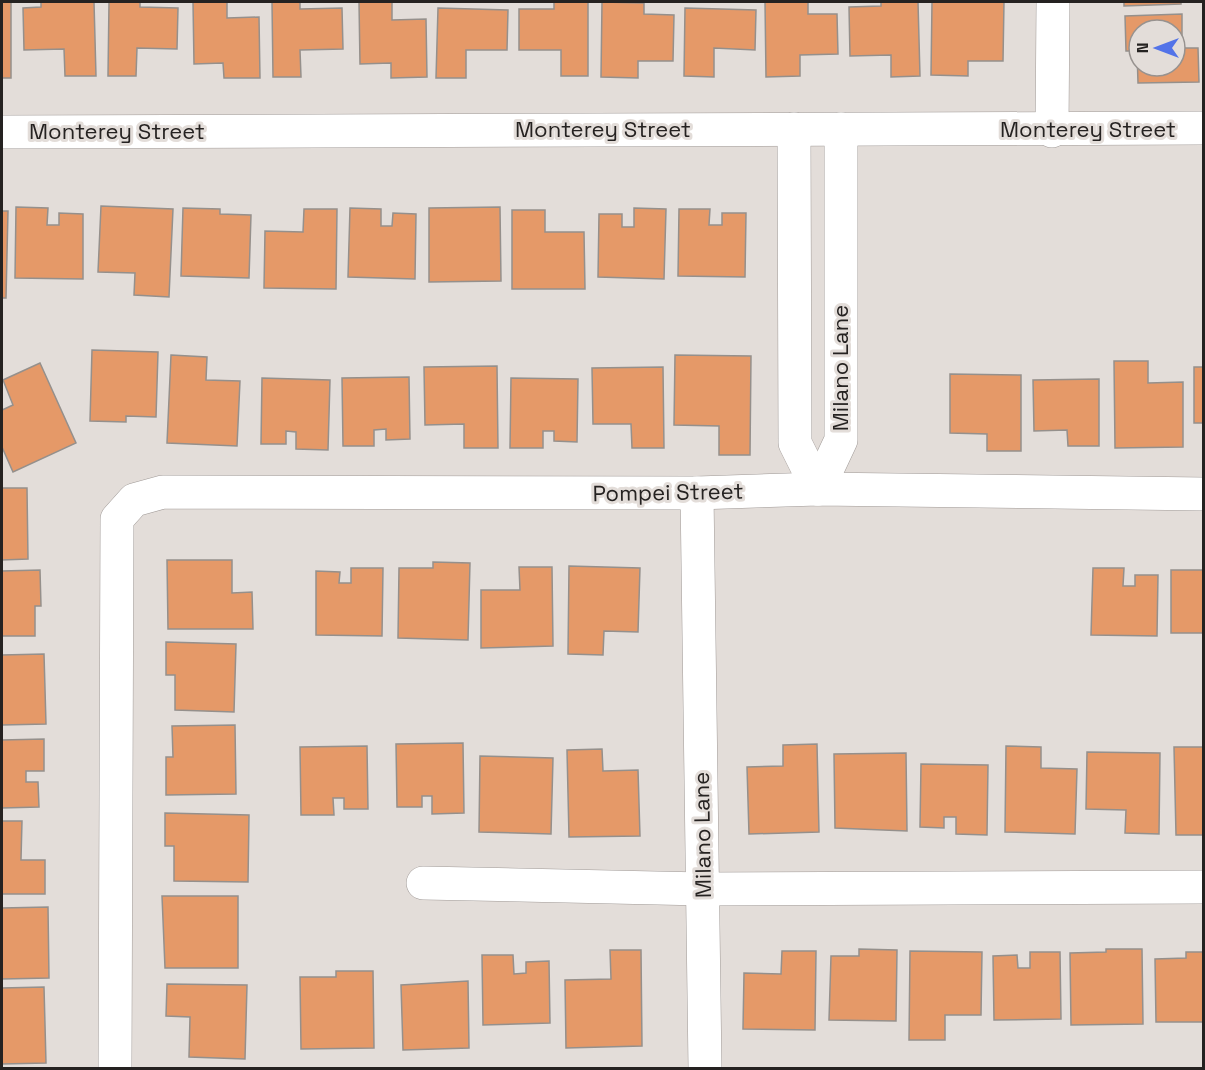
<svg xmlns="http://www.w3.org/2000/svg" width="1205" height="1070" font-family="'Space Grotesk',sans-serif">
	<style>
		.building { fill: #e59968; stroke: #95908c; stroke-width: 1.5; fill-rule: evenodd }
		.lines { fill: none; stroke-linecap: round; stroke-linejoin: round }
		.minor-casing { stroke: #a09a97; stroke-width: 34 }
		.minor { stroke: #fff; stroke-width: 33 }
		.labels { text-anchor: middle; stroke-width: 6; stroke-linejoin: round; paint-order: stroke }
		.street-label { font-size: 22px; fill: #252221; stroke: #e3ddd9 }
	</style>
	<rect width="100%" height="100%" fill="#e3ddd9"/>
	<g class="building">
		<rect x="2" y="2" width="9" height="76"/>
		<path d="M 41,2 L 94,2 L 96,76 L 65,76 L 64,49 L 24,50 L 23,8 L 41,7 Z"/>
		<path d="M 109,2 L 140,2 L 140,7 L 178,8 L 177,49 L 137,48 L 136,76 L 108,76 Z"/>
		<path d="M 193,2 L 227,2 L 227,18 L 259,17 L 260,78 L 224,78 L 223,63 L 194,64 Z"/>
		<path d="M 272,2 L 300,2 L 300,9 L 342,8 L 343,49 L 300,50 L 301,77 L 273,77 Z"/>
		<path d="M 359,2 L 392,2 L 392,20 L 426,19 L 427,77 L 391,78 L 391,63 L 360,64 Z"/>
		<path d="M 554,2 L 588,2 L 588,76 L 561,76 L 561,50 L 519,50 L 519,9 L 554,9 Z"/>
		<path d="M 602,2 L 644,3 L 644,14 L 674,15 L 673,61 L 638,61 L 638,78 L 601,77 Z"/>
		<path d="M 765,2 L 808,2 L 808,14 L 837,14 L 838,54 L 800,55 L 800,76 L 766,77 Z"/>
		<path d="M 881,2 L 918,2 L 920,76 L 891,77 L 891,55 L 850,56 L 849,7 L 881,6 Z"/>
		<path d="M 932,2 L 1004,2 L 1003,61 L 968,61 L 968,76 L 931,75 Z"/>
		<path d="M 1124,2 L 1181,2 L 1181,4 L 1124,6 Z"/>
		<path d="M 438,8 L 508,10 L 507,50 L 466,50 L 466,78 L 436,78 Z"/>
		<path d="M 685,8 L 756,10 L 755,50 L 714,48 L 714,77 L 684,76 Z"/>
		<path d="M 1182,14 L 1182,48 L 1198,48 L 1199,82 L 1138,83 L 1137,51 L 1126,51 L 1125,16 ZM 1139,30 L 1175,30 L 1175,66 L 1139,66 Z"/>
		<path d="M 101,206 L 173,209 L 169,297 L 134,295 L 135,273 L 98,272 Z"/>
		<path d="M 16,207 L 48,208 L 47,225 L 59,225 L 59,213 L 83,214 L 83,279 L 15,278 Z"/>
		<path d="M 500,207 L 501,281 L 429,282 L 429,208 Z"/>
		<path d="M 183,208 L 220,209 L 220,214 L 251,215 L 249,278 L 181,276 Z"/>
		<path d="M 350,208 L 381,209 L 381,226 L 392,226 L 393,213 L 416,214 L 415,279 L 348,277 Z"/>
		<path d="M 634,208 L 666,209 L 664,279 L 598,277 L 599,214 L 622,214 L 622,227 L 634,227 Z"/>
		<path d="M 304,209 L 337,209 L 336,289 L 264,288 L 265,231 L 303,232 Z"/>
		<path d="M 679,209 L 710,209 L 709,225 L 722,225 L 722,213 L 746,213 L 745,277 L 678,276 Z"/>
		<path d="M 512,210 L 545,210 L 545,232 L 584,232 L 585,289 L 512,289 Z"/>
		<path d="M 2,211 L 8,211 L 6,298 L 2,298 Z"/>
		<path d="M 92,350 L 158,352 L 156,417 L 126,416 L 126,422 L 90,421 Z"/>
		<path d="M 171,355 L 207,357 L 206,380 L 240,381 L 237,446 L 167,443 Z"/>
		<path d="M 675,355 L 751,356 L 750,455 L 719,455 L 719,426 L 674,425 Z"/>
		<path d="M 1114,361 L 1148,361 L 1148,383 L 1183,382 L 1183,447 L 1115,448 Z"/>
		<path d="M 40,363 L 76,443 L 13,472 L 2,447 L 2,410 L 13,405 L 3,380 Z"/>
		<path d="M 497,366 L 498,448 L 464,448 L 464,424 L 425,425 L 424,367 Z"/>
		<path d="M 663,367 L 664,448 L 632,448 L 631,424 L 593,424 L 592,368 Z"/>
		<rect x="1194" y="367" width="10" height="56"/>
		<path d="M 950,374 L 1021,375 L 1021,451 L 987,451 L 987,434 L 950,433 Z"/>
		<path d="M 409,377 L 410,439 L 386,440 L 386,429 L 374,430 L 374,446 L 343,446 L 342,378 Z"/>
		<path d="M 262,378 L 330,380 L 328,450 L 296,449 L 296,432 L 286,431 L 286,444 L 261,444 Z"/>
		<path d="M 511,378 L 578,379 L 577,442 L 554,441 L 554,431 L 543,431 L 543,448 L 510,448 Z"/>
		<path d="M 1099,379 L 1099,446 L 1068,446 L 1067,430 L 1034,431 L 1033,380 Z"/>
		<path d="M 2,488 L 27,488 L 28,559 L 2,560 Z"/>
		<path d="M 167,560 L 232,560 L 232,593 L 252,592 L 253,629 L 168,629 Z"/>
		<path d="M 433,562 L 470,563 L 468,640 L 398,638 L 399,568 L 433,568 Z"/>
		<path d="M 569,566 L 640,568 L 638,632 L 604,631 L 603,655 L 568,654 Z"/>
		<path d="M 519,567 L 552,567 L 553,646 L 481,648 L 481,590 L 520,590 Z"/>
		<path d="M 351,568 L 383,568 L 382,636 L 316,635 L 316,571 L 340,572 L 339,583 L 351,583 Z"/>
		<path d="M 1093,568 L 1124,568 L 1123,586 L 1135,586 L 1135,575 L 1158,575 L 1157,636 L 1091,635 Z"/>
		<path d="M 40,570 L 41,606 L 35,606 L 35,636 L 2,636 L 2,571 Z"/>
		<rect x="1171" y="570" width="33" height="63"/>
		<path d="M 166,642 L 236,644 L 234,712 L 175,710 L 175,675 L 166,675 Z"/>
		<path d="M 44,654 L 46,724 L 2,725 L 2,655 Z"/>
		<path d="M 235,725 L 236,794 L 166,795 L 166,757 L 173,757 L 172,726 Z"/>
		<path d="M 44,739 L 44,771 L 26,771 L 26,782 L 38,782 L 39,807 L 2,808 L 2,740 Z"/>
		<path d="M 463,743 L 464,813 L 432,814 L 432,796 L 422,796 L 422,807 L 397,807 L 396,744 Z"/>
		<path d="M 817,744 L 819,832 L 749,834 L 747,767 L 783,766 L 783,745 Z"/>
		<path d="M 367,746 L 368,809 L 344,809 L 344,798 L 333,798 L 334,815 L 301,815 L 300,747 Z"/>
		<path d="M 1006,746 L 1041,747 L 1041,768 L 1077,769 L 1075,834 L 1005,832 Z"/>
		<path d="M 1174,747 L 1204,747 L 1204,835 L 1176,835 Z"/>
		<path d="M 602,749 L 603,771 L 638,770 L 640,836 L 569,837 L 567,750 Z"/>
		<path d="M 1087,752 L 1160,753 L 1159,834 L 1125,833 L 1126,810 L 1086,809 Z"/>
		<path d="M 906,753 L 907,831 L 835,828 L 834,754 Z"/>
		<path d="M 480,756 L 553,758 L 551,834 L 479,832 Z"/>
		<path d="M 921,764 L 988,765 L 987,835 L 956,834 L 956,817 L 944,817 L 944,828 L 920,827 Z"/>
		<path d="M 165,813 L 249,815 L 248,882 L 174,881 L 174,846 L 165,846 Z"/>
		<path d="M 2,821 L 22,821 L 21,860 L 45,860 L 45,894 L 2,894 Z"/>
		<path d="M 162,896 L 238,896 L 238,968 L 165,968 Z"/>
		<path d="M 48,907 L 49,978 L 2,979 L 2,908 Z"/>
		<path d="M 859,949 L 897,950 L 896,1021 L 829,1020 L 831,956 L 859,956 Z"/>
		<path d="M 1106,949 L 1142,949 L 1143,1024 L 1071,1025 L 1070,953 L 1106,952 Z"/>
		<path d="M 610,950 L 641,950 L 642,1046 L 566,1048 L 565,980 L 611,979 Z"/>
		<path d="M 782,951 L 816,951 L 815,1030 L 743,1029 L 744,973 L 781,974 Z"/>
		<path d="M 910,951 L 982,952 L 981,1015 L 945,1015 L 945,1040 L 909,1040 Z"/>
		<path d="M 1030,952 L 1060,952 L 1061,1019 L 994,1020 L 993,956 L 1017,955 L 1018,968 L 1030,968 Z"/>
		<path d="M 1186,952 L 1204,952 L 1204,1022 L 1156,1022 L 1155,959 L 1186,958 Z"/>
		<path d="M 482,955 L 513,955 L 514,974 L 526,973 L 526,962 L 549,961 L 550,1023 L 483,1025 Z"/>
		<path d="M 336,971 L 373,971 L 374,1048 L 301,1049 L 300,977 L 336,977 Z"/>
		<path d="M 468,981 L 469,1048 L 403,1050 L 401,985 Z"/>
		<path d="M 167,984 L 247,985 L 245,1059 L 189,1057 L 190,1017 L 166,1016 Z"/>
		<path d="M 44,987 L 46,1063 L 2,1064 L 2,988 Z"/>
	</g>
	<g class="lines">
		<g class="minor-casing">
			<g id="minor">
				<path d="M 794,129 L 795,443 L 818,489"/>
				<path d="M 1052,131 L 1053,2"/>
				<path d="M 2,132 L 1204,128"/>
				<path d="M 818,489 L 841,440 L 841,129"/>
				<path d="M 697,493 L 705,1068"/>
				<path d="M 423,883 L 703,889 L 1204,887"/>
				<path d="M 115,1068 L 117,519 L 134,500 L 163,492 L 697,493 L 818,489 L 1204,494"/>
			</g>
		</g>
		<use href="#minor" class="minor"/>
	</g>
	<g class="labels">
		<g class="street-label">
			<text x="603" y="137">Monterey Street</text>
			<text x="1088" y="137">Monterey Street</text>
			<text x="117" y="139">Monterey Street</text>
			<text transform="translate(840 368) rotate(-90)" y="8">Milano Lane</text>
			<text transform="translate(668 492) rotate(-1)" y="8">Pompei Street</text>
			<text transform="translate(702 835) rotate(-91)" y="8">Milano Lane</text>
		</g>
	</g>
	<rect width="1205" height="1070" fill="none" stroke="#252221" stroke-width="6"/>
	<g transform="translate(1157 48) rotate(270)"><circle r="28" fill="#e3ddd9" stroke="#97928f" stroke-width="1.5"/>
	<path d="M0-4.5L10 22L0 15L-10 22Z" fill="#5373e8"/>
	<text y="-9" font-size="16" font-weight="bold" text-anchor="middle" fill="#252221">N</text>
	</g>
</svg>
